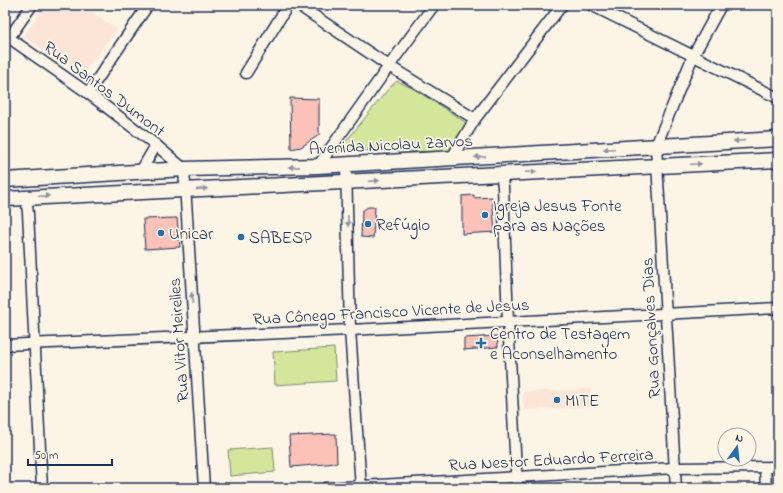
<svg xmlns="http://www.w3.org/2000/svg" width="783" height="493" font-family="'Indie Flower',sans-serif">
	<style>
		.built { fill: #fce5d7 }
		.green { fill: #d4e69a; stroke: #788a7c }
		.building { fill: #fcc1b7; stroke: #1b2f5e }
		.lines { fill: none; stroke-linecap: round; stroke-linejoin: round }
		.minor-casing { stroke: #1b2f5e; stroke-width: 13 }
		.secondary-casing { stroke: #1b2f5e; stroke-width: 17 }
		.minor { stroke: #fcf5e5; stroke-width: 10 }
		.secondary { stroke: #fcf5e5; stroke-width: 14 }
		.oneway { fill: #8c92a2 }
		.poi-dot { fill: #1f6fb2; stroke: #fcf5e5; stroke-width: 1.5 }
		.labels { text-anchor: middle; stroke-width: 3.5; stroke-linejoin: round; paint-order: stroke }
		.street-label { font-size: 17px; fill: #1b2f5e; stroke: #fcf5e5 }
		.poi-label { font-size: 17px; fill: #1b2f5e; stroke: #fcf5e5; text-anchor: start }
	</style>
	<rect width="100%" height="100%" fill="#fcf5e5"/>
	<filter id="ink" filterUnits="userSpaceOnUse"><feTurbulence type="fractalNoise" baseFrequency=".025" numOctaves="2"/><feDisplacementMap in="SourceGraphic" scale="8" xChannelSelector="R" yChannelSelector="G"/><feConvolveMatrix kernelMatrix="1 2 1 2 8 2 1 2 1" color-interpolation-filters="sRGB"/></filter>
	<g filter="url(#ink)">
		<g class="built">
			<path d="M 45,5 L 82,5 L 117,29 L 83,74 L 23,37 Z"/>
			<path d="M 590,389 L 591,407 L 524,410 L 523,392 Z"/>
		</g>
		<g class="green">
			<path d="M 397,81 L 416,90 L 465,122 L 467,127 L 453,152 L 339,150 L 389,88 Z"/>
			<path d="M 334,348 L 336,381 L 275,385 L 273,352 Z"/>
			<path d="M 273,447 L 275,472 L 230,476 L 228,450 Z"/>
			<path d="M 712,481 L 713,488 L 685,488 L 685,484 Z"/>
		</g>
		<g class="building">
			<path d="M 290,98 L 319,99 L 319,135 L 301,147 L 291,149 Z"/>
			<path d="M 474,195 L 474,198 L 492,197 L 495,232 L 462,234 L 462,196 Z"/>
			<path d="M 368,207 L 375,207 L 373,238 L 361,237 L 362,211 Z"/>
			<path d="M 177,218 L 180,247 L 145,249 L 143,219 Z"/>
			<path d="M 497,336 L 498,347 L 464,350 L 464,338 Z"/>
			<path d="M 336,434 L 337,463 L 291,467 L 289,436 Z"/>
		</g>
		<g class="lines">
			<g class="minor-casing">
				<g id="minor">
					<path d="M 298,5 L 389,66 L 475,119"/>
					<path d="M 591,5 L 778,98"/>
					<path d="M 5,35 L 88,93 L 156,145 L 184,169 L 204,488"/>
					<path d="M 9,38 L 32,5"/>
					<path d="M 246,73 L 288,5"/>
					<path d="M 88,93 L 148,5"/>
					<path d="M 451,159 L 475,119 L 562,5"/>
					<path d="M 346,165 L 350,330 L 361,488"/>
					<path d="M 318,166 L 389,66 L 434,5"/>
					<path d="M 141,171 L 156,145"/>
					<path d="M 501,173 L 503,187 L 508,321 L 517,488"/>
					<path d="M 26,197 L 28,213 L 42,488"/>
					<path d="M 5,345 L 350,330 L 778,308"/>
					<path d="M 765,468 L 766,488"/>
					<path d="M 326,488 L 675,468 L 778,467"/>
					<path d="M 676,488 L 656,146 L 693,56 L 721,5"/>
				</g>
			</g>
			<g class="secondary-casing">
				<g id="secondary">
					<path d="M 5,180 L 184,169 L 318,166 L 778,139"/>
					<path d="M 5,199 L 778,160"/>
				</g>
			</g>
			<use href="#minor" class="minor"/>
			<use href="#secondary" class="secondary"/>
		</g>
		<defs><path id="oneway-solid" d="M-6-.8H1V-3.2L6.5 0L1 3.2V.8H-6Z"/></defs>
		<g class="oneway">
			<use href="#oneway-solid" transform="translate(739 141) rotate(177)"/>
			<use href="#oneway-solid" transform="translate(609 149) rotate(177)"/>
			<use href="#oneway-solid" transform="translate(480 157) rotate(177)"/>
			<use href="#oneway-solid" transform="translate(696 164) rotate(-3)"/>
			<use href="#oneway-solid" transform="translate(294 167) rotate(179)"/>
			<use href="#oneway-solid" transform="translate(531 172) rotate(-2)"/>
			<use href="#oneway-solid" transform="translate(374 181) rotate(-4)"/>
			<use href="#oneway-solid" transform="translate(202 189) rotate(-5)"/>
			<use href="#oneway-solid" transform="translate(44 196) rotate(-2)"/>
			<use href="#oneway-solid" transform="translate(348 221) rotate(89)"/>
			<use href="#oneway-solid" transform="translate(192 298) rotate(-94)"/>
		</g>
	</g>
	<g class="poi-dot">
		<circle cx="485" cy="215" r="4"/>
		<circle cx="368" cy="224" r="4"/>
		<circle cx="161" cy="233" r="4"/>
		<circle cx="241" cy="237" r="4"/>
		<path d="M479 337h4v4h4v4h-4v4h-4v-4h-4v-4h4z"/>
		<circle cx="557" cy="400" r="4"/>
	</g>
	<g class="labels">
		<g class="street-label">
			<text transform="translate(105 88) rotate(37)" y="6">Rua Santos Dumont</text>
			<text transform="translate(391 144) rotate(-3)" y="6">Avenida Nicolau Zarvos</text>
			<text transform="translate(391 311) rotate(-3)" y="6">Rua Cônego Francisco Vicente de Jesus</text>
			<text transform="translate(650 328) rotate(-93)" y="6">Rua Gonçalves Dias</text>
			<text transform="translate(178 340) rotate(-94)" y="6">Rua Vitor Meirelles</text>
			<text transform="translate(551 459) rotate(-3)" y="6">Rua Nestor Eduardo Ferreira</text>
		</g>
		<g class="poi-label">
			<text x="493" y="211">Igreja Jesus Fonte<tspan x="493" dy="20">para as Nações</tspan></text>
			<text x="376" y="230">Refúgio</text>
			<text x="169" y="239">Unicar</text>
			<text x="249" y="243">SABESP</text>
			<text x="490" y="339">Centro de Testagem<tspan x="490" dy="20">e Aconselhamento</tspan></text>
			<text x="565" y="406">MITE</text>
		</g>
	</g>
	<rect width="783" height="493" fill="none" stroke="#fcf5e5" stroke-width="20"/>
	<rect x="10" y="10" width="763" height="473" fill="none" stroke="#1b2f5e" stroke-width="1.5" filter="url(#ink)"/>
	<g transform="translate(737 447) rotate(15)"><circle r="19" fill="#fcf5e5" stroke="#a2a6af"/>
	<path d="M0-3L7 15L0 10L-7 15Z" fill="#1f6fb2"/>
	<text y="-6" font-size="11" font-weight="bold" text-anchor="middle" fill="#1b2f5e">N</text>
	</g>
	<path d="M28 459v6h84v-6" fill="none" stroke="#1b2f5e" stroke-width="2"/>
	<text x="34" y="459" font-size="12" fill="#1b2f5e" stroke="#fcf5e5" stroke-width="3" paint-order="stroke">50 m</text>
</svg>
